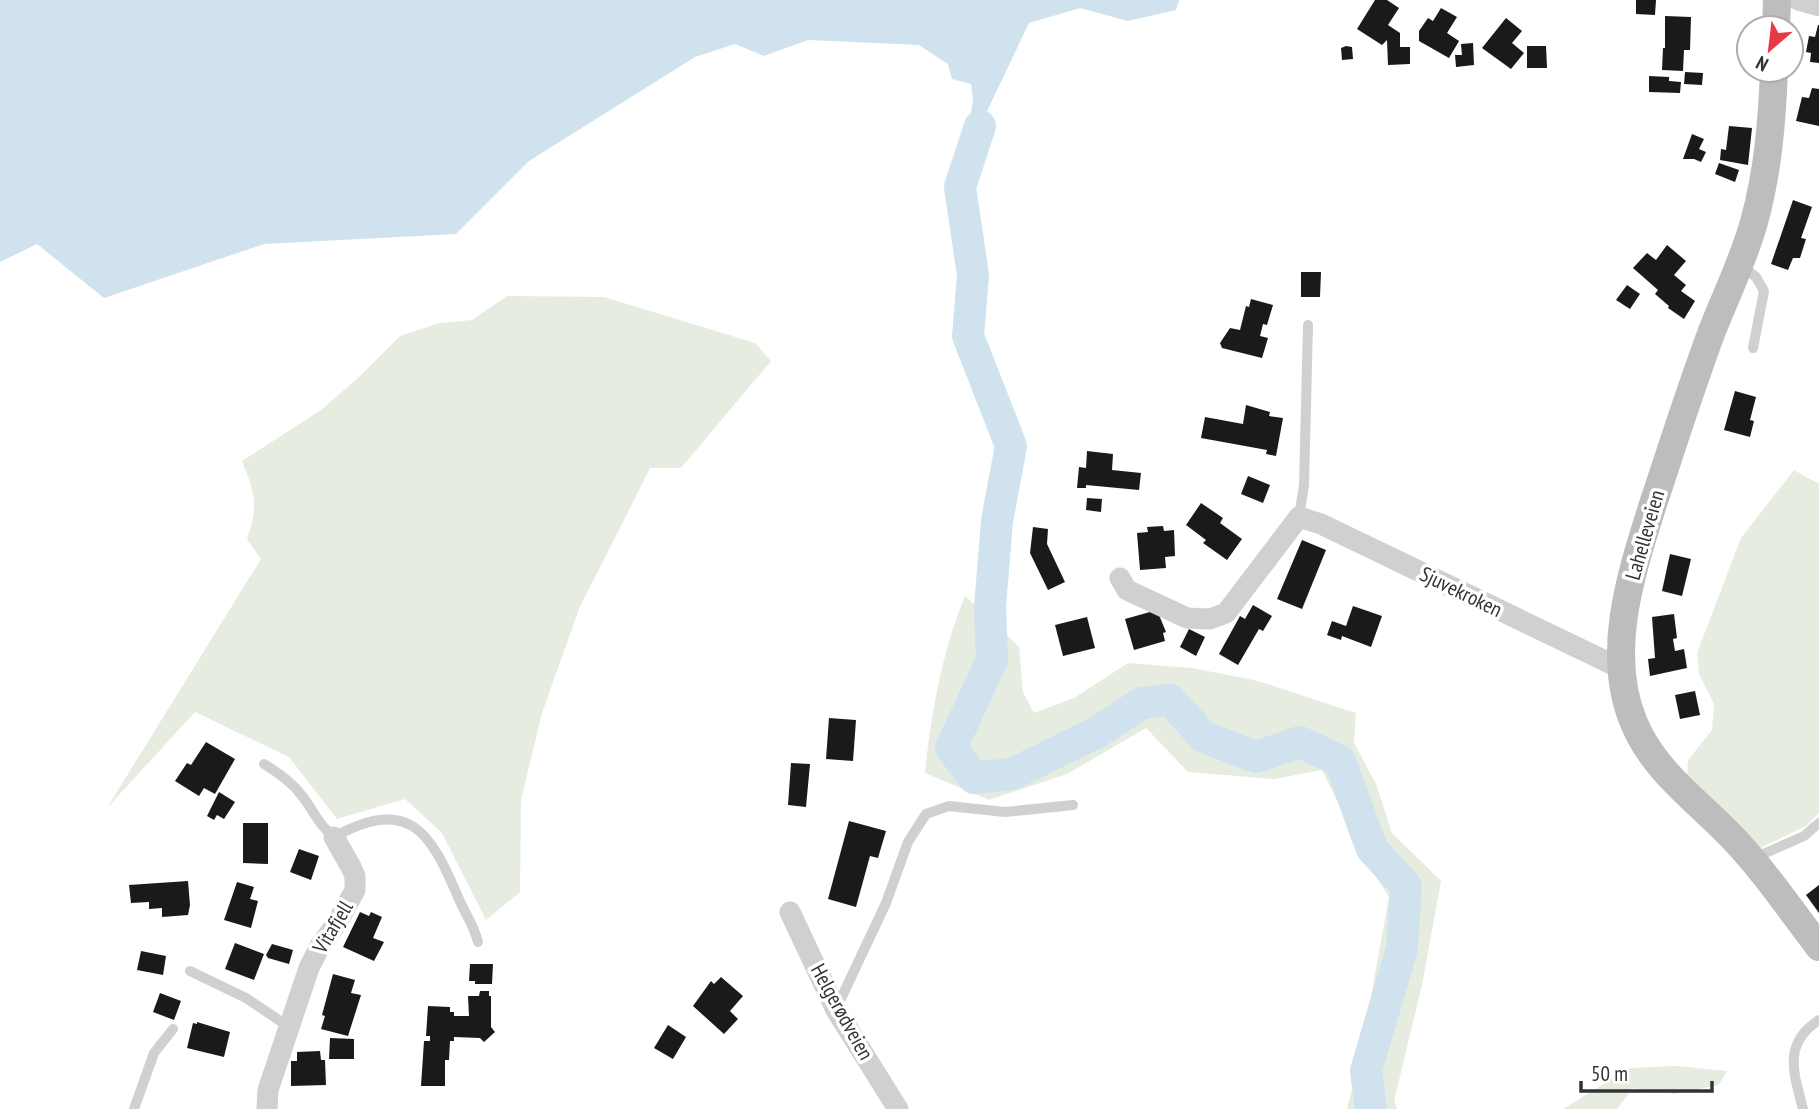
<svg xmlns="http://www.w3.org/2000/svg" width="1819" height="1109" font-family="'PT Sans Narrow',sans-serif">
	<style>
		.green { fill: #e6ecdf }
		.water { fill: #cfe2ee }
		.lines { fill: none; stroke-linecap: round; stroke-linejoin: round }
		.river { stroke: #cfe2ee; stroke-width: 32 }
		.building { fill: #1a1a1a }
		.lane { stroke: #d0d0d0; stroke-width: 10 }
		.street { stroke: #d0d0d0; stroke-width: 21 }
		.secondary { stroke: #bdbdbd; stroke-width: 28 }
		.labels { text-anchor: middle; stroke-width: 7; stroke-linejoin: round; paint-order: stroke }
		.street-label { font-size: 21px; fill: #333; stroke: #fff }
	</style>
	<rect width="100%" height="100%" fill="#fff"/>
	<g class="green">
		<path d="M 507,296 L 604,297 L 755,343 L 771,361 L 681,468 L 650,468 L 579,609 L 542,713 L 521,800 L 520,892 L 486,920 L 442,833 L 405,799 L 337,819 L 289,757 L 195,712 L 107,808 L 261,559 L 247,539 C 259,505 255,494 242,461 L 321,410 L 357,379 L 400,336 L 440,323 L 472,320 Z"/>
		<path d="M 1794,470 L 1819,484 L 1819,813 L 1806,826 L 1756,850 L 1687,779 L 1688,760 L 1712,730 L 1714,704 L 1699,674 L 1697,653 L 1741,538 Z"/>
		<path d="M 965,596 L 1019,647 L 1023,692 L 1034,713 L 1074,698 L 1128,663 L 1192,668 L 1258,681 L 1356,713 L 1354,743 L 1376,784 L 1392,833 L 1441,881 L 1422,985 L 1394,1101 L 1397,1109 L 1347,1109 L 1360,1057 L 1389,897 L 1350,837 L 1341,809 L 1322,770 L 1274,779 L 1188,772 L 1146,728 L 1067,774 L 989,800 L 925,773 C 931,714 942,652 965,596 Z"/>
		<path d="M 1676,1066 L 1727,1071 L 1719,1085 L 1674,1094 L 1633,1088 L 1617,1109 L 1563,1109 L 1630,1068 Z"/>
	</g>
	<path class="water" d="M 0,0 L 1179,0 L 1176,10 L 1128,21 L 1080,8 L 1029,23 L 980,126 L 969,125 L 973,100 L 971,84 L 952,79 L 948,64 L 919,45 L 808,40 L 764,56 L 735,44 L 695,57 L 529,161 L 456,234 L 264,244 L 104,298 L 37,244 L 0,262 Z"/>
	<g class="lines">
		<path class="river" d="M 980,126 L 960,187 L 973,275 L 968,336 L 1011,446 L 997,521 L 990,607 L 992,660 L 951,748 L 974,778 L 1012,774 L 1096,733 L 1142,703 L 1170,700 L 1204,737 L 1256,757 L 1300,742 L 1340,761 L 1372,849 L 1406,886 L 1402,948 L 1366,1071 L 1371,1109"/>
	</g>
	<g class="building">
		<path d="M 1375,0 L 1387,0 L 1399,8 L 1388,25 L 1400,33 L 1400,47 L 1410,47 L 1410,64 L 1388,65 L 1387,40 L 1382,45 L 1357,29 Z"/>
		<path d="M 1636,0 L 1656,0 L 1655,15 L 1636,14 Z"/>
		<path d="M 1441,8 L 1457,17 L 1447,33 L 1459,41 L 1449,58 L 1419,41 L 1419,31 L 1428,18 L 1433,21 Z"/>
		<path d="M 1665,16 L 1691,17 L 1690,50 L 1684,50 L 1683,71 L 1662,70 L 1663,48 L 1665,48 Z"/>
		<path d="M 1506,18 L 1522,31 L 1512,43 L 1524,53 L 1511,69 L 1482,48 Z"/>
		<path d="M 1818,25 L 1819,25 L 1819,63 L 1810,62 L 1811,53 L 1806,52 L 1809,36 L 1815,37 Z"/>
		<path d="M 1473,43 L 1474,65 L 1456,67 L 1455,55 L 1462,55 L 1461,44 Z"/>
		<path d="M 1346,46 L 1352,47 L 1353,59 L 1342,60 L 1341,48 Z"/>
		<path d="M 1527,46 L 1546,46 L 1547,68 L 1527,68 Z"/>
		<path d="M 1685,72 L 1703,73 L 1702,85 L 1684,84 Z"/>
		<path d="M 1649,76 L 1669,77 L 1669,81 L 1681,82 L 1680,93 L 1649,92 Z"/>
		<path d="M 1812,88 L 1819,89 L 1819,126 L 1796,121 L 1802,97 L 1809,98 Z"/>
		<path d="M 1729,126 L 1752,128 L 1748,165 L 1720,160 L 1721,149 L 1726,150 Z"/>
		<path d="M 1692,134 L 1704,139 L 1699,149 L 1706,152 L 1701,162 L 1694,159 L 1683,159 Z"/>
		<path d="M 1719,163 L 1739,170 L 1735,182 L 1715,174 Z"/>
		<path d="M 1793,200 L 1812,207 L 1801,238 L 1806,239 L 1800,258 L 1793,258 L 1788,270 L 1771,264 Z"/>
		<path d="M 1667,245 L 1686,261 L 1674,275 L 1686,285 L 1681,291 L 1695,301 L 1684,319 L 1668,308 L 1669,306 L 1655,294 L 1658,290 L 1633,268 L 1647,253 L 1656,260 Z"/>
		<path d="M 1301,272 L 1321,272 L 1320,297 L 1301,297 Z"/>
		<path d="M 1627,285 L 1640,294 L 1630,309 L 1616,300 Z"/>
		<path d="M 1251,299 L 1273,305 L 1267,325 L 1263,324 L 1260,336 L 1268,338 L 1262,358 L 1222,348 L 1220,343 L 1230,328 L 1240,330 L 1246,306 L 1249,307 Z"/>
		<path d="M 1735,391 L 1756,397 L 1750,420 L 1754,421 L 1750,437 L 1724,430 Z"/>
		<path d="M 1246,405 L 1270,412 L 1269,416 L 1283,418 L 1276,456 L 1266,454 L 1267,450 L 1201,438 L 1205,417 L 1243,424 Z"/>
		<path d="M 1087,451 L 1113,454 L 1112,470 L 1141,473 L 1139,490 L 1086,485 L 1086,488 L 1077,488 L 1079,467 L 1086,468 Z"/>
		<path d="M 1248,476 L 1270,485 L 1263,503 L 1241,494 Z"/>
		<path d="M 1087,498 L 1102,499 L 1101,512 L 1086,510 Z"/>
		<path d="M 1201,503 L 1223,518 L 1220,523 L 1242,539 L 1227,560 L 1203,543 L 1206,540 L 1186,525 Z"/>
		<path d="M 1163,526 L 1164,531 L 1174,530 L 1175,556 L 1165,557 L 1166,568 L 1140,570 L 1137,533 L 1148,532 L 1147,527 Z"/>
		<path d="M 1033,527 L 1048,529 L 1047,544 L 1065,582 L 1048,590 L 1030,553 Z"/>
		<path d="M 1302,540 L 1326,550 L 1302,609 L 1277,599 Z"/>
		<path d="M 1670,554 L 1691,559 L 1682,596 L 1662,591 Z"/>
		<path d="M 1253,605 L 1272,616 L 1263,631 L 1259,629 L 1238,665 L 1219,654 L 1240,616 L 1245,619 Z"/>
		<path d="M 1353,606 L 1382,616 L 1371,647 L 1342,636 L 1341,640 L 1327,635 L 1332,621 L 1346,626 Z"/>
		<path d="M 1157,610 L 1166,632 L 1163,633 L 1165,641 L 1134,650 L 1125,619 Z"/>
		<path d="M 1674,614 L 1677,638 L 1673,639 L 1675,651 L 1684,649 L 1687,668 L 1650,676 L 1648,659 L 1655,658 L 1652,617 Z"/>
		<path d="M 1087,617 L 1095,648 L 1063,656 L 1055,625 Z"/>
		<path d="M 1189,629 L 1205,637 L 1196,656 L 1180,647 Z"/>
		<path d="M 1695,691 L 1700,715 L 1680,719 L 1675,695 Z"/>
		<path d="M 829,718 L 856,720 L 853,761 L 826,759 Z"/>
		<path d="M 206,742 L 235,759 L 215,794 L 204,788 L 199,796 L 175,781 L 187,763 L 191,765 Z"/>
		<path d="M 791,763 L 810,764 L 806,807 L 788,805 Z"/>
		<path d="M 219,792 L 235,802 L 224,819 L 217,815 L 214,820 L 207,816 Z"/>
		<path d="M 849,821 L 886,831 L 878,858 L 870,856 L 856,907 L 828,899 Z"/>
		<path d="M 243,823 L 268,823 L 268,864 L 243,863 Z"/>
		<path d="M 299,849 L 319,856 L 311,880 L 290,872 Z"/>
		<path d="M 188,881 L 190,905 L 188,915 L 162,917 L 162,908 L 149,909 L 149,902 L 131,903 L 129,885 Z"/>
		<path d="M 237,882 L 254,887 L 250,899 L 258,901 L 251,928 L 224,920 Z"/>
		<path d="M 1819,885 L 1819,913 L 1806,895 Z"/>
		<path d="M 360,912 L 369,916 L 371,912 L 382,917 L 373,938 L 384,942 L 374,961 L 343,947 Z"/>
		<path d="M 235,943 L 264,954 L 254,980 L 225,969 Z"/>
		<path d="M 272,944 L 293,950 L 289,964 L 268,958 L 266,955 Z"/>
		<path d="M 141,951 L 166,956 L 163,975 L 137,970 Z"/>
		<path d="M 470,964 L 493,964 L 492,984 L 475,984 L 475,981 L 469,981 Z"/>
		<path d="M 333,974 L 355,980 L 351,993 L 361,995 L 348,1036 L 321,1029 L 325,1016 L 322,1015 Z"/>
		<path d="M 721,977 L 743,996 L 730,1011 L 738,1019 L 724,1034 L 693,1006 L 711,981 L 714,984 Z"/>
		<path d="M 480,991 L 489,991 L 489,996 L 491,996 L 491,1027 L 495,1032 L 484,1042 L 480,1038 L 454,1037 L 454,1041 L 450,1041 L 449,1060 L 445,1060 L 445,1086 L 421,1086 L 424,1041 L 430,1041 L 430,1036 L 426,1036 L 428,1006 L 450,1007 L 450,1012 L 454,1012 L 454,1016 L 469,1016 L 468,996 L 479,996 Z"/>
		<path d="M 160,993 L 181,1001 L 174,1020 L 153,1012 Z"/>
		<path d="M 197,1022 L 230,1032 L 224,1057 L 187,1048 L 193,1023 L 197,1024 Z"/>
		<path d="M 668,1025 L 686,1037 L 673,1059 L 654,1048 Z"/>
		<path d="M 330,1038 L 354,1039 L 354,1059 L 329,1059 Z"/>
		<path d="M 320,1051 L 321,1060 L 325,1060 L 326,1085 L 291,1086 L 291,1061 L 297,1061 L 297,1052 Z"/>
	</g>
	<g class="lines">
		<g class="lane">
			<path d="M 1742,266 L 1756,277 L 1764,291 L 1753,348"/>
			<path d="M 1299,517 L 1304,485 L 1308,325"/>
			<path d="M 264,764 C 279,773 293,783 303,797 C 314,812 319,825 334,837 C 409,796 430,831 458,897 C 465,914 473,923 478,942"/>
			<path d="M 1752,859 L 1804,836 L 1819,823"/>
			<path d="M 190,971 L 246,998 L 289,1027"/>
			<path d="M 837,1007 L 886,903 L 908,842 L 926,814 L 949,806 L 1005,812 L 1073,805"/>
			<path d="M 134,1109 L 154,1053 L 173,1029"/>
			<path d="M 1803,1109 C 1794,1073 1782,1044 1819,1020"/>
		</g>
		<g class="street">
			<path d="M 1798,0 L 1819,6"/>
			<path d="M 1120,578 L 1127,590 L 1187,618 L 1210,619 L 1226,613 L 1299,517 L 1321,524 L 1622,669"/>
			<path d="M 790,912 L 836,1010 L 898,1109"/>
			<path d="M 267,1109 L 268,1090 L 309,968 L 320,946 L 337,923 L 355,890 L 355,876 L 351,867 L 334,837"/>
		</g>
		<g class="secondary">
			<path d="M 1776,28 L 1777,0"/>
			<path d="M 1774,70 C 1772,121 1768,172 1754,222 C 1744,259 1726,295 1712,331 C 1691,387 1673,444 1654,501 C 1632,571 1604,652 1634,723 C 1654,771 1695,799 1730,835 C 1763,869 1790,909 1819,947"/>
		</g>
	</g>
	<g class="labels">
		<g class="street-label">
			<text transform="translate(1645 535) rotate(-74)" y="7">Lahelleveien</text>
			<text transform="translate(1461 592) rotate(26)" y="7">Sjuvekroken</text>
			<text transform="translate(333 927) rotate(-59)" y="7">Vitafjell</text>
			<text transform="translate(842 1012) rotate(61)" y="7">Helgerødveien</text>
		</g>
	</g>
	<g transform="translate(1770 49) rotate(208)"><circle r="33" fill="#ffffff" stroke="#adadad" stroke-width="2"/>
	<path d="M0-5L12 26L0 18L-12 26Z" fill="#e63946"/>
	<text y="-10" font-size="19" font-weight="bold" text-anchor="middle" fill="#333333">N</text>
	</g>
	<path d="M1581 1081v10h131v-10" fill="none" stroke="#333333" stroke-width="3.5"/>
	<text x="1591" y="1081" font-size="21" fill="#333333" stroke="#ffffff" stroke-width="5" paint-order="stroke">50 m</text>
</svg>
